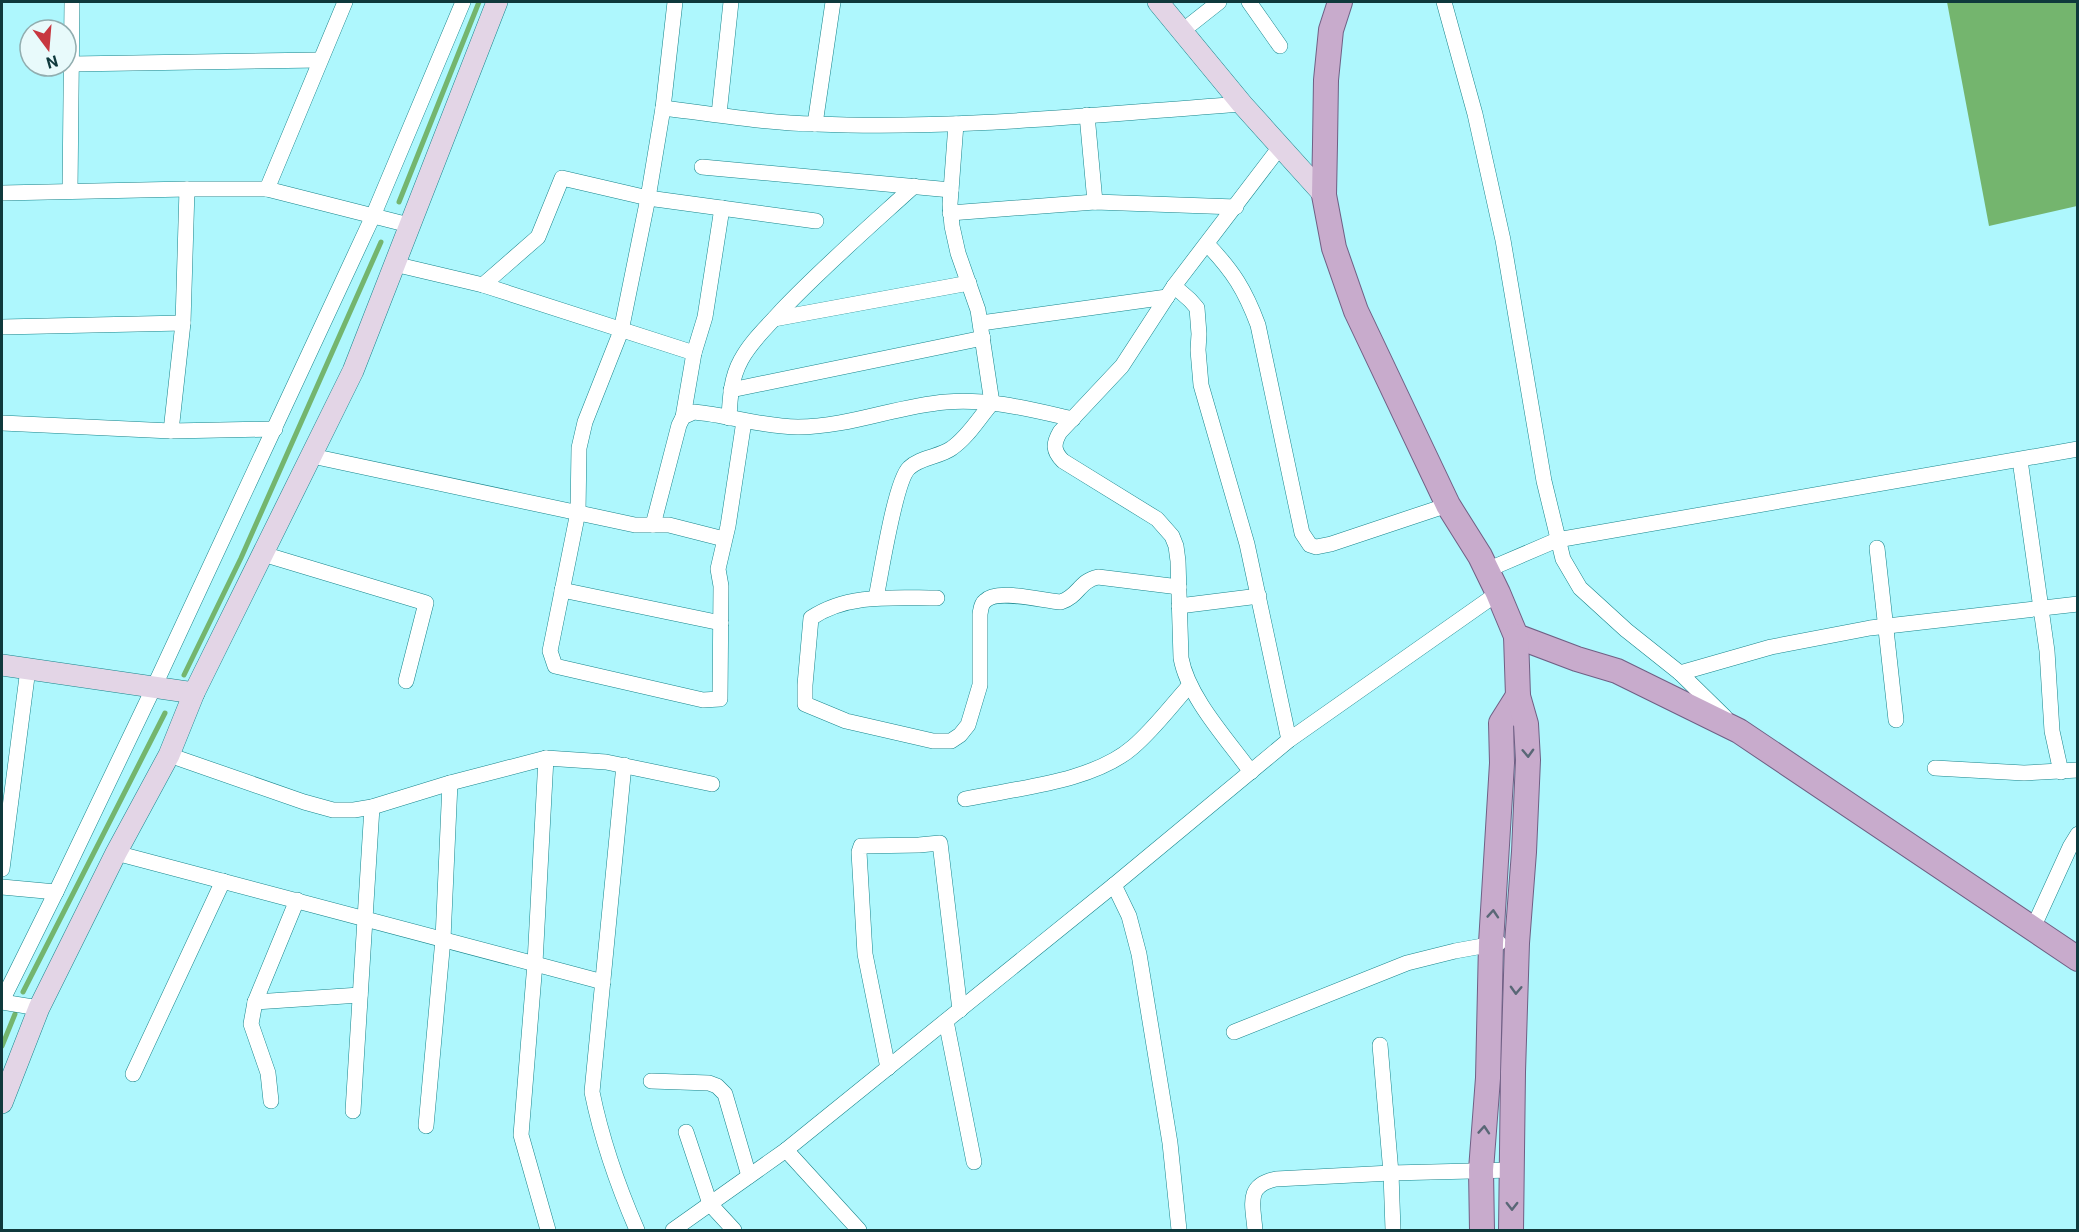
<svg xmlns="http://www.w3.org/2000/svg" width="2079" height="1232" font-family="Roboto,sans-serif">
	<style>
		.water { fill: #74b56e }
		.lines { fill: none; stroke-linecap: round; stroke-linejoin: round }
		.stream { stroke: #74b56e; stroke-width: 5 }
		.street-casing { stroke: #18858c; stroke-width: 16 }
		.secondary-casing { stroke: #18858c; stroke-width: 22 }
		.primary-casing { stroke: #6f5f84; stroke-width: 26 }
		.street { stroke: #fff; stroke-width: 15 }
		.secondary { stroke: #e3d5e6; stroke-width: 21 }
		.primary { stroke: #c8abcc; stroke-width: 24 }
		.oneway { stroke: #596776 }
	</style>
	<rect width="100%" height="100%" fill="#aef7fd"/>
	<path class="water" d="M 1947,2 L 2077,2 L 2077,206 L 1989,226 Z"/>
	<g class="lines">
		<g class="stream">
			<path d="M 399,202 L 479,2"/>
			<path d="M 184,675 L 241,558 L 381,242"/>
			<path d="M 23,992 L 165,713"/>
			<path d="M 2,1046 L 15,1014"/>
		</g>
		<g class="street-casing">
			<g id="street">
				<path d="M 1249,2 L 1280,46"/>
				<path d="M 1444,2 L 1475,114 L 1503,240 L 1544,481 L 1563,559 L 1580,588 L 1626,630 L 1680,673 L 1725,717"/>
				<path d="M 1181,32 L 1219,2"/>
				<path d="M 72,64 L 319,60"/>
				<path d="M 663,108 L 675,2"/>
				<path d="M 719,114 L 731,2"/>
				<path d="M 1087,115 L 1095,202"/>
				<path d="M 815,124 L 833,2"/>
				<path d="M 702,167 L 951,190"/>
				<path d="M 267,189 L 345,2"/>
				<path d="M 70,191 L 72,2"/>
				<path d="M 2,193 L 187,189 L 267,189 L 409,225"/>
				<path d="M 950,213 L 1095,202 L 1236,207"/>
				<path d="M 1207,244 C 1233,271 1245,290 1258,325 L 1302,533 L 1310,545 L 1316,547 L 1331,544 L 1448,505"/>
				<path d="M 394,264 L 483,285 L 538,237 L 562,178 L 648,198 L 663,108 C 714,114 765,123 816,124 C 958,130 1101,114 1242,104"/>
				<path d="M 483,285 L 694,353"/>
				<path d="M 1174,286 L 1190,300 L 1197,308 L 1199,334 L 1198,350 L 1201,385 L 1247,544 L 1289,740"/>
				<path d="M 774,319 L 969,283"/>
				<path d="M 981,323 L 1167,297"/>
				<path d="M 2,327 L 183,323"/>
				<path d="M 731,390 L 983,338"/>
				<path d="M 683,417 L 694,353 L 705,317 L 722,208"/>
				<path d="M 729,418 C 730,398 731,378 741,360 C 751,341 768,326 782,310 C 824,266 869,227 914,186"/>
				<path d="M 744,421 L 728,526 L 718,569 L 721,586 L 720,699 L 703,700 L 555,666 L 550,651 L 578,512 L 579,448 L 585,422 L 621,331 L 648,198 L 816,221"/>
				<path d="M 2,423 L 171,431 L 275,429"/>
				<path d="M 171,431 L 183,323 L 187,189"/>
				<path d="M 312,456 L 635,525 L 669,525 L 724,539"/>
				<path d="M 2020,460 L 2047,651 L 2052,731 L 2061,772"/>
				<path d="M 653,525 L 679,425 L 683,417 L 694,412 C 729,415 762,427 798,427 C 849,427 896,406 946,402 C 988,398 1033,410 1073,419"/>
				<path d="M 1877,548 L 1896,720"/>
				<path d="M 263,554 L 426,603 L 406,681"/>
				<path d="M 1487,570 L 1557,540 L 2078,449"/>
				<path d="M 562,590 L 721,623"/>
				<path d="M 876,598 C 881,574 895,481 909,468 C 920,457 940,457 952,448 C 968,437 979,418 992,403 L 978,310 L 958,253 L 952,226 L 950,204 L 956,124"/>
				<path d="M 937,598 C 895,598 848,593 811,618 L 805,685 L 805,704 L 846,721 L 933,741 L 951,741 L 960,735 L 968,725 L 980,685 L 980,614 C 981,609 981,604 985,601 C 997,588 1043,601 1061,602 C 1079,596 1079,581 1098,577 L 1179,587"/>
				<path d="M 1179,606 L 1259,596"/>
				<path d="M 1680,673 L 1771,647 L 1870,628 L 2078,604"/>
				<path d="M 169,755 L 304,802 L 333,810 L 354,810 L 372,807 L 450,783 L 546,758 L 606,762 L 712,784"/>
				<path d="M 546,758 L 535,963 L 521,1135 L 548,1230"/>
				<path d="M 624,765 L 592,1092 C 602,1141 617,1184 637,1230"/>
				<path d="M 1935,768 L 2024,773 L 2078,770"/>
				<path d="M 1251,772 C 1227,739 1188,697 1181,658 L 1178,561 L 1176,546 L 1172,536 L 1157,519 L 1063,461 C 1053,451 1053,444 1060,432 L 1122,366 L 1174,286 L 1280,147"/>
				<path d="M 965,799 C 1017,788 1093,782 1133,747 C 1154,729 1171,706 1189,686"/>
				<path d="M 116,853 L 603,982"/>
				<path d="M 2,869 L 28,669"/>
				<path d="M 1114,885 L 1129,916 L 1139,954 L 1170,1143 L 1179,1230"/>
				<path d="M 2,887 L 56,892 L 2,1001"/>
				<path d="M 56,892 L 154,687 L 373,216 L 463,2"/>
				<path d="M 297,900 L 255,1002 L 360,995"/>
				<path d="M 2033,928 L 2070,847 L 2078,834"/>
				<path d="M 2,1002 L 39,1008"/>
				<path d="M 255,1002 L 251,1024 L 268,1073 L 271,1101"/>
				<path d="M 946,1021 L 974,1162"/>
				<path d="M 1234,1032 L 1407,963 L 1455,951 L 1499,943"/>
				<path d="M 1380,1045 L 1391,1173 L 1393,1230"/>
				<path d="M 888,1068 L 865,954 L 859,852 L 861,846 L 919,845 L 940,843 L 960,1010"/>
				<path d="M 133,1074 L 223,881"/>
				<path d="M 651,1081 L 709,1083 L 717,1086 L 725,1094 L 749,1176"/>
				<path d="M 353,1111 L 372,807"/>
				<path d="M 426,1126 L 443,939 L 450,783"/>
				<path d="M 686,1132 L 710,1204 L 734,1230"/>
				<path d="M 786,1150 L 859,1230"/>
				<path d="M 673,1230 L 786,1150 L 1114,885 L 1289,740 L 1498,593"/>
				<path d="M 1255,1230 C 1253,1205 1245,1185 1276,1179 L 1391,1173 L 1512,1170"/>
			</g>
		</g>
		<g class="secondary-casing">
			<g id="secondary">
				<path d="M 1158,2 L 1242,104 L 1324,195"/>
				<path d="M 2,665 L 194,693"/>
				<path d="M 2,1103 L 39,1008 L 116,853 L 169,755 L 194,693 L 353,371 L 497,2"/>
			</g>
		</g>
		<g class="primary-casing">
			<g id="primary">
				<path d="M 1340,2 L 1331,30 L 1326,80 L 1325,144 L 1324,195 L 1334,248 L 1356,311 L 1448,505 L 1480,556 L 1498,593 L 1516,636 L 1577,659 L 1617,671 L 1739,731 L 2078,959"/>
				<path d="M 1482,1230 L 1481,1170 L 1488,1078 L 1491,943 L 1502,763 L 1501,723 L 1518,696"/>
				<path d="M 1511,1230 L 1513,1072 L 1517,943 L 1524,852 L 1528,760 L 1526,724 L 1518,696 L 1516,636"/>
			</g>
		</g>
		<use href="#street" class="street"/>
		<use href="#secondary" class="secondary"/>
		<use href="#primary" class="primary"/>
	</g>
	<defs><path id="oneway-chevron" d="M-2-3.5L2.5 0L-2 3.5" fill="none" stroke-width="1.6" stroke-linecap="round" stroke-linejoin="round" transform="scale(1.5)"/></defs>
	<g class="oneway">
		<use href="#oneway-chevron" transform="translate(1528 753) rotate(88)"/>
		<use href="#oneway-chevron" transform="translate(1493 914) rotate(-86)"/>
		<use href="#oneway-chevron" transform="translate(1516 990) rotate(92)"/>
		<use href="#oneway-chevron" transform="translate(1484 1130) rotate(-86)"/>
		<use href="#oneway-chevron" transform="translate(1512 1206) rotate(90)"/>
	</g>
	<rect width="2079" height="1232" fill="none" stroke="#0f393c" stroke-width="6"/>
	<g transform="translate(48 48) rotate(164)"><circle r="28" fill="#e8fafb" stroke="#91adaf" stroke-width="1.5"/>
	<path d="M0-4.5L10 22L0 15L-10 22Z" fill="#c73740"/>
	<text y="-9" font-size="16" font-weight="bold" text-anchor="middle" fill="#0f393c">N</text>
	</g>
</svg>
